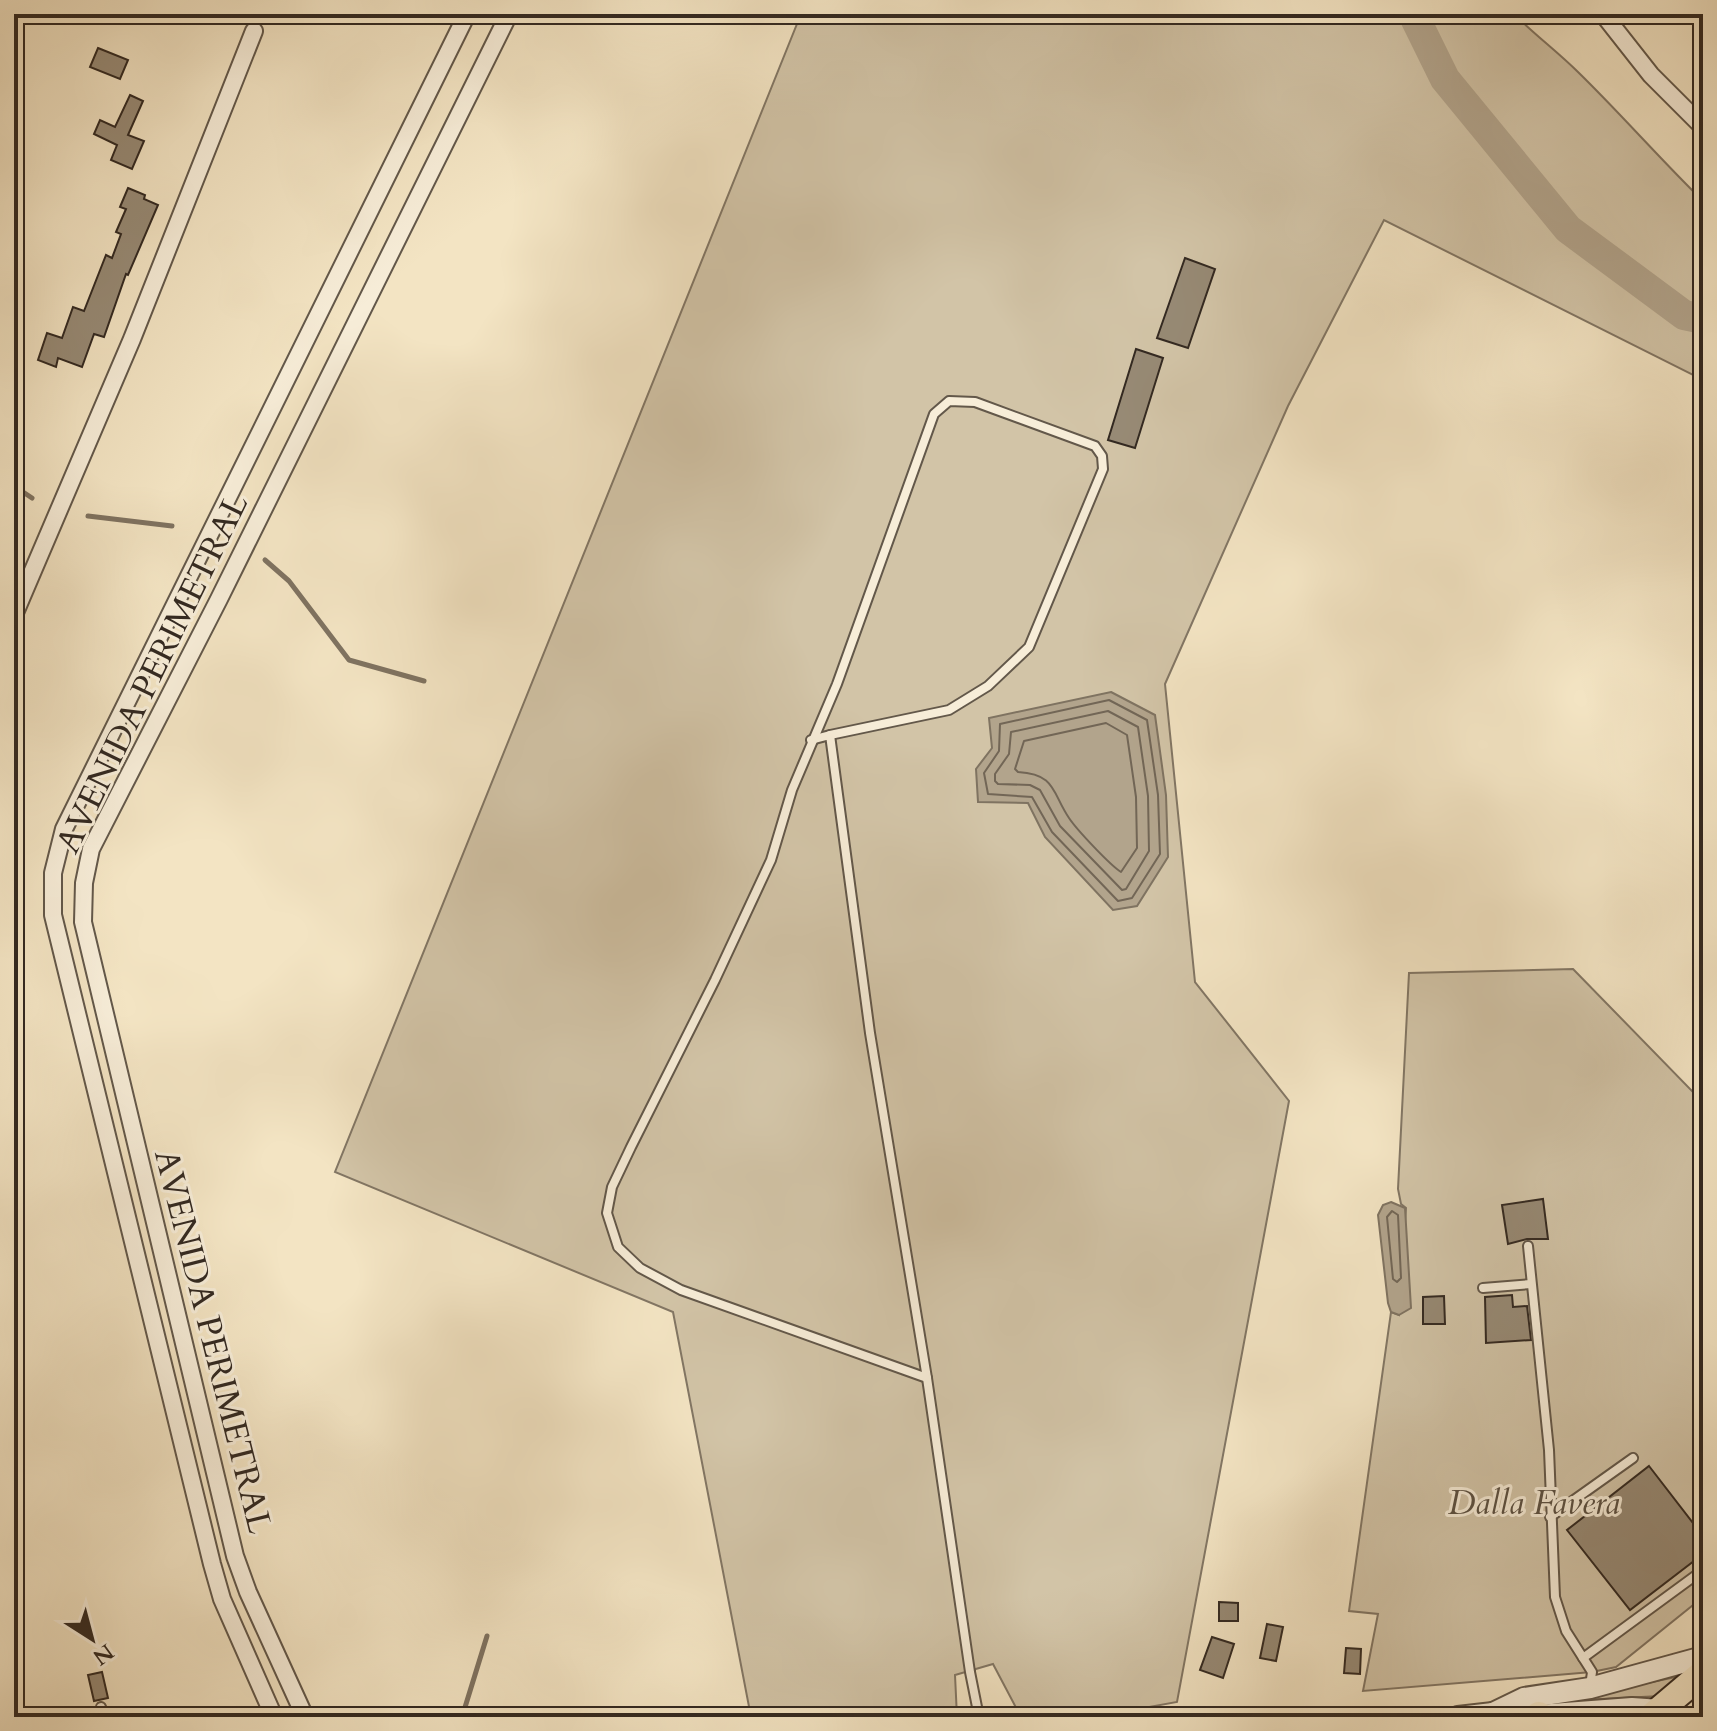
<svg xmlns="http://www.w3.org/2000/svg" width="1717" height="1731" font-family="Cardo,serif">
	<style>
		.green { fill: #d2c4a7; stroke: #827664; stroke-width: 2 }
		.water { fill: #b2a48c; stroke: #7f7361; stroke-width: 2 }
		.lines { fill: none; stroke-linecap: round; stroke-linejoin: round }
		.shore { stroke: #726656; stroke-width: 2 }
		.stream { stroke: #7f7361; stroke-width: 5 }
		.river { stroke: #b2a48c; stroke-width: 30 }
		.building { fill: #978a75; stroke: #332921; stroke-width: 2 }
		.service-casing { stroke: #63584a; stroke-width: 12 }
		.minor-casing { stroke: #63584a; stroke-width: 20 }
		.tertiary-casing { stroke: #63584a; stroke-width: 24 }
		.trunk-casing { stroke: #332921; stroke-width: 30 }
		.service { stroke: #f7edd8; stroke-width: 8 }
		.minor { stroke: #f7edd8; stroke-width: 16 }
		.tertiary { stroke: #f7edd8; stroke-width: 20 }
		.trunk { stroke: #f3e4c3; stroke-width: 26 }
		.labels { text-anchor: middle; stroke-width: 6; stroke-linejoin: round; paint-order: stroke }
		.street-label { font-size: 34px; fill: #332921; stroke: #f7edd8 }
		.park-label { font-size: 34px; font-style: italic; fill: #5b5042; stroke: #f7edd8 }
	</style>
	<rect width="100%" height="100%" fill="#f3e4c3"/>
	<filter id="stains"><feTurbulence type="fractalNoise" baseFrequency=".0025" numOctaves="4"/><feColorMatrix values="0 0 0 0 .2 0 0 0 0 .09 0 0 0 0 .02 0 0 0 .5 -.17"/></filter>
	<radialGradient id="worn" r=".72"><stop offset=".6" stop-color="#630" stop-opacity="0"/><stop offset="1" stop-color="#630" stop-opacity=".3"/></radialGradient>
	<g class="green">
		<path d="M 801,14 L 1514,14 C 1535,35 1558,52 1578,72 C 1621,114 1660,159 1703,201 L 1703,380 L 1384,220 L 1288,406 L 1165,684 L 1195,982 L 1289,1101 L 1177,1702 L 1094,1717 L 1021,1717 L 993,1664 L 955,1675 L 957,1717 L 751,1717 L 673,1312 L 335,1172 Z"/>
		<path d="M 1573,969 L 1695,1094 L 1703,1108 L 1703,1597 L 1616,1667 L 1592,1672 L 1363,1691 L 1378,1614 L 1349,1611 L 1391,1312 L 1399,1315 L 1406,1208 L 1401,1204 L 1398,1189 L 1409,973 Z"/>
		<path d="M 1685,1675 L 1661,1696 L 1563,1701 Z"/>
	</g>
	<g class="water">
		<path d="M 1111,692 L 1155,715 L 1166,795 L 1168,857 L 1137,906 L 1113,910 L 1045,837 L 1028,803 L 978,802 L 976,769 L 992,748 L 989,718 Z"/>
		<path d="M 1391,1202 L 1405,1208 L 1411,1308 L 1399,1315 L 1391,1312 L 1388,1303 L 1378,1215 L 1383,1205 Z"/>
	</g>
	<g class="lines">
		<g class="shore">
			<path d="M 1109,700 L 1147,720 L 1158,795 L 1160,854 L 1132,898 L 1118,901 L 1052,832 L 1032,797 L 988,794 L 984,773 L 999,751 L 1000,724 Z"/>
			<path d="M 1108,711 L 1138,727 L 1148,796 L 1149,851 L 1126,889 L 1122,890 L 1060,826 L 1040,790 L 1030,785 L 998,784 L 995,781 L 995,774 L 1009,754 L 1011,732 Z"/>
			<path d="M 1106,723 L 1127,735 L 1136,797 L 1137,848 L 1121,872 C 1110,865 1077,830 1069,818 C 1052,793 1056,774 1018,772 L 1015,769 L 1024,741 Z"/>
			<path d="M 1392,1211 L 1398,1215 L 1401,1278 L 1397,1282 L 1393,1279 L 1387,1217 Z"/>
		</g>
		<g class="stream">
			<path d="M 14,486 L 32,498"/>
			<path d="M 88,516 L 172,526"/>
			<path d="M 265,560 L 289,581 L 349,660 L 424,681"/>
			<path d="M 462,1717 L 487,1636"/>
		</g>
		<path class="river" d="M 1413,14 L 1445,79 L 1568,229 L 1684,315 L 1703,319"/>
	</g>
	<g class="building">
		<path d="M 98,48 L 128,60 L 120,79 L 90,67 Z"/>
		<path d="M 130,95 L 143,101 L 128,135 L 144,141 L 132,169 L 111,160 L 117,145 L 94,134 L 100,120 L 115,127 Z"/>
		<path d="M 128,188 L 145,195 L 144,199 L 158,205 L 128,275 L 126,274 L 104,337 L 94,334 L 82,367 L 58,358 L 56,367 L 38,360 L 47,333 L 62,338 L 73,307 L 84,311 L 106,255 L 112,258 L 121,234 L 116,232 L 126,209 L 120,207 Z"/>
		<path d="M 1185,258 L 1215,269 L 1188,348 L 1157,338 Z"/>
		<path d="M 1136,349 L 1163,358 L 1135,448 L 1108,440 Z"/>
		<path d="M 1543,1199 L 1548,1239 L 1527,1239 L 1508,1244 L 1502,1205 Z"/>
		<path d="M 1512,1295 L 1513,1307 L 1527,1306 L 1531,1340 L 1486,1343 L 1485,1297 Z"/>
		<path d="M 1444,1296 L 1445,1324 L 1423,1324 L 1423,1297 Z"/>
		<path d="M 1649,1466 L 1703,1536 L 1703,1554 L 1630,1610 L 1567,1530 Z"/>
		<path d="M 1219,1602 L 1238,1603 L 1238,1621 L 1219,1621 Z"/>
		<path d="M 1267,1624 L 1283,1627 L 1276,1661 L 1260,1658 Z"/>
		<path d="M 1212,1637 L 1234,1644 L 1223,1678 L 1200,1670 Z"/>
		<path d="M 1346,1648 L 1361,1649 L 1360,1674 L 1344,1673 Z"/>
		<path d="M 102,1672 L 108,1698 L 94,1701 L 88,1675 Z"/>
	</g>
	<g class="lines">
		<g class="service-casing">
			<g id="service">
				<path d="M 830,735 L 949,710 L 988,686 L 1029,647 L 1103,469 L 1102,456 L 1095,446 L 975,402 L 949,401 L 934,414 L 837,684 L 792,790 L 771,860 L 715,980 L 631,1147 L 612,1187 L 607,1213 L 618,1247 L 640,1268 L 681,1290 L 927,1378"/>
				<path d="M 811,740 L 830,735 L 870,1033 L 927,1378 L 970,1672 L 979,1717"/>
				<path d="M 1528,1246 L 1549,1450 L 1555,1597 L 1566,1631 L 1592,1672 L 1590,1686"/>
				<path d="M 1483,1288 L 1531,1284"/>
				<path d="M 1550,1517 L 1633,1458"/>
				<path d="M 1583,1658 L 1703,1570"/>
				<path d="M 101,1707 L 104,1717"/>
			</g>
		</g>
		<g class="minor-casing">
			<g id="minor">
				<path d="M 1603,14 L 1651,75 L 1703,127"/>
				<path d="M 14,615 L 132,339 L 254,31"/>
				<path d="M 274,1717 L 222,1599 L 212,1564 L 53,915 L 53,873 L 64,829 L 467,14"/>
				<path d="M 305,1717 L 248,1592 L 235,1556 L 83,922 L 84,883 L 91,849 L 219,599 L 509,14"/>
			</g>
		</g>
		<g class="tertiary-casing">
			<g id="tertiary">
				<path d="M 1493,1713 L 1524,1698 L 1590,1688 L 1703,1657"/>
				<path d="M 1458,1717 L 1493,1713 L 1539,1715 L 1632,1708 L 1660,1710"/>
			</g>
		</g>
		<g class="trunk-casing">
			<g id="trunk">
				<path d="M 1539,1715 L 1540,1717"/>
				<path d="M 1651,1717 L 1703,1673"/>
			</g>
		</g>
		<use href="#service" class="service"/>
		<use href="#minor" class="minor"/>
		<use href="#tertiary" class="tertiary"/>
		<use href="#trunk" class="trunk"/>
	</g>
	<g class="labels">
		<g class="street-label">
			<text transform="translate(151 673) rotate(-64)" y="12">AVENIDA PERIMETRAL</text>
			<text transform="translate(214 1341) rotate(76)" y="12">AVENIDA PERIMETRAL</text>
		</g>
		<g class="park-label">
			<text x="1534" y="1514">Dalla Favera</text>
		</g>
	</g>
	<rect width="1717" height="1731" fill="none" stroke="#f3e4c3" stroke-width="48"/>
	<rect x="16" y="16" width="1685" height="1699" fill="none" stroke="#332921" stroke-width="4"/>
	<rect x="24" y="24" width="1669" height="1683" fill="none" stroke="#332921" stroke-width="2"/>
	<g transform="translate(92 1639) rotate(144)" stroke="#f7edd8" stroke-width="6" paint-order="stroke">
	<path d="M0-6L14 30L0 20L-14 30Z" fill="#332921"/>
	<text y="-12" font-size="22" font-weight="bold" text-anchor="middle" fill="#332921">N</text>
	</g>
	<rect width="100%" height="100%" filter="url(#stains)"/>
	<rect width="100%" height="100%" fill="url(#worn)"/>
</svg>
